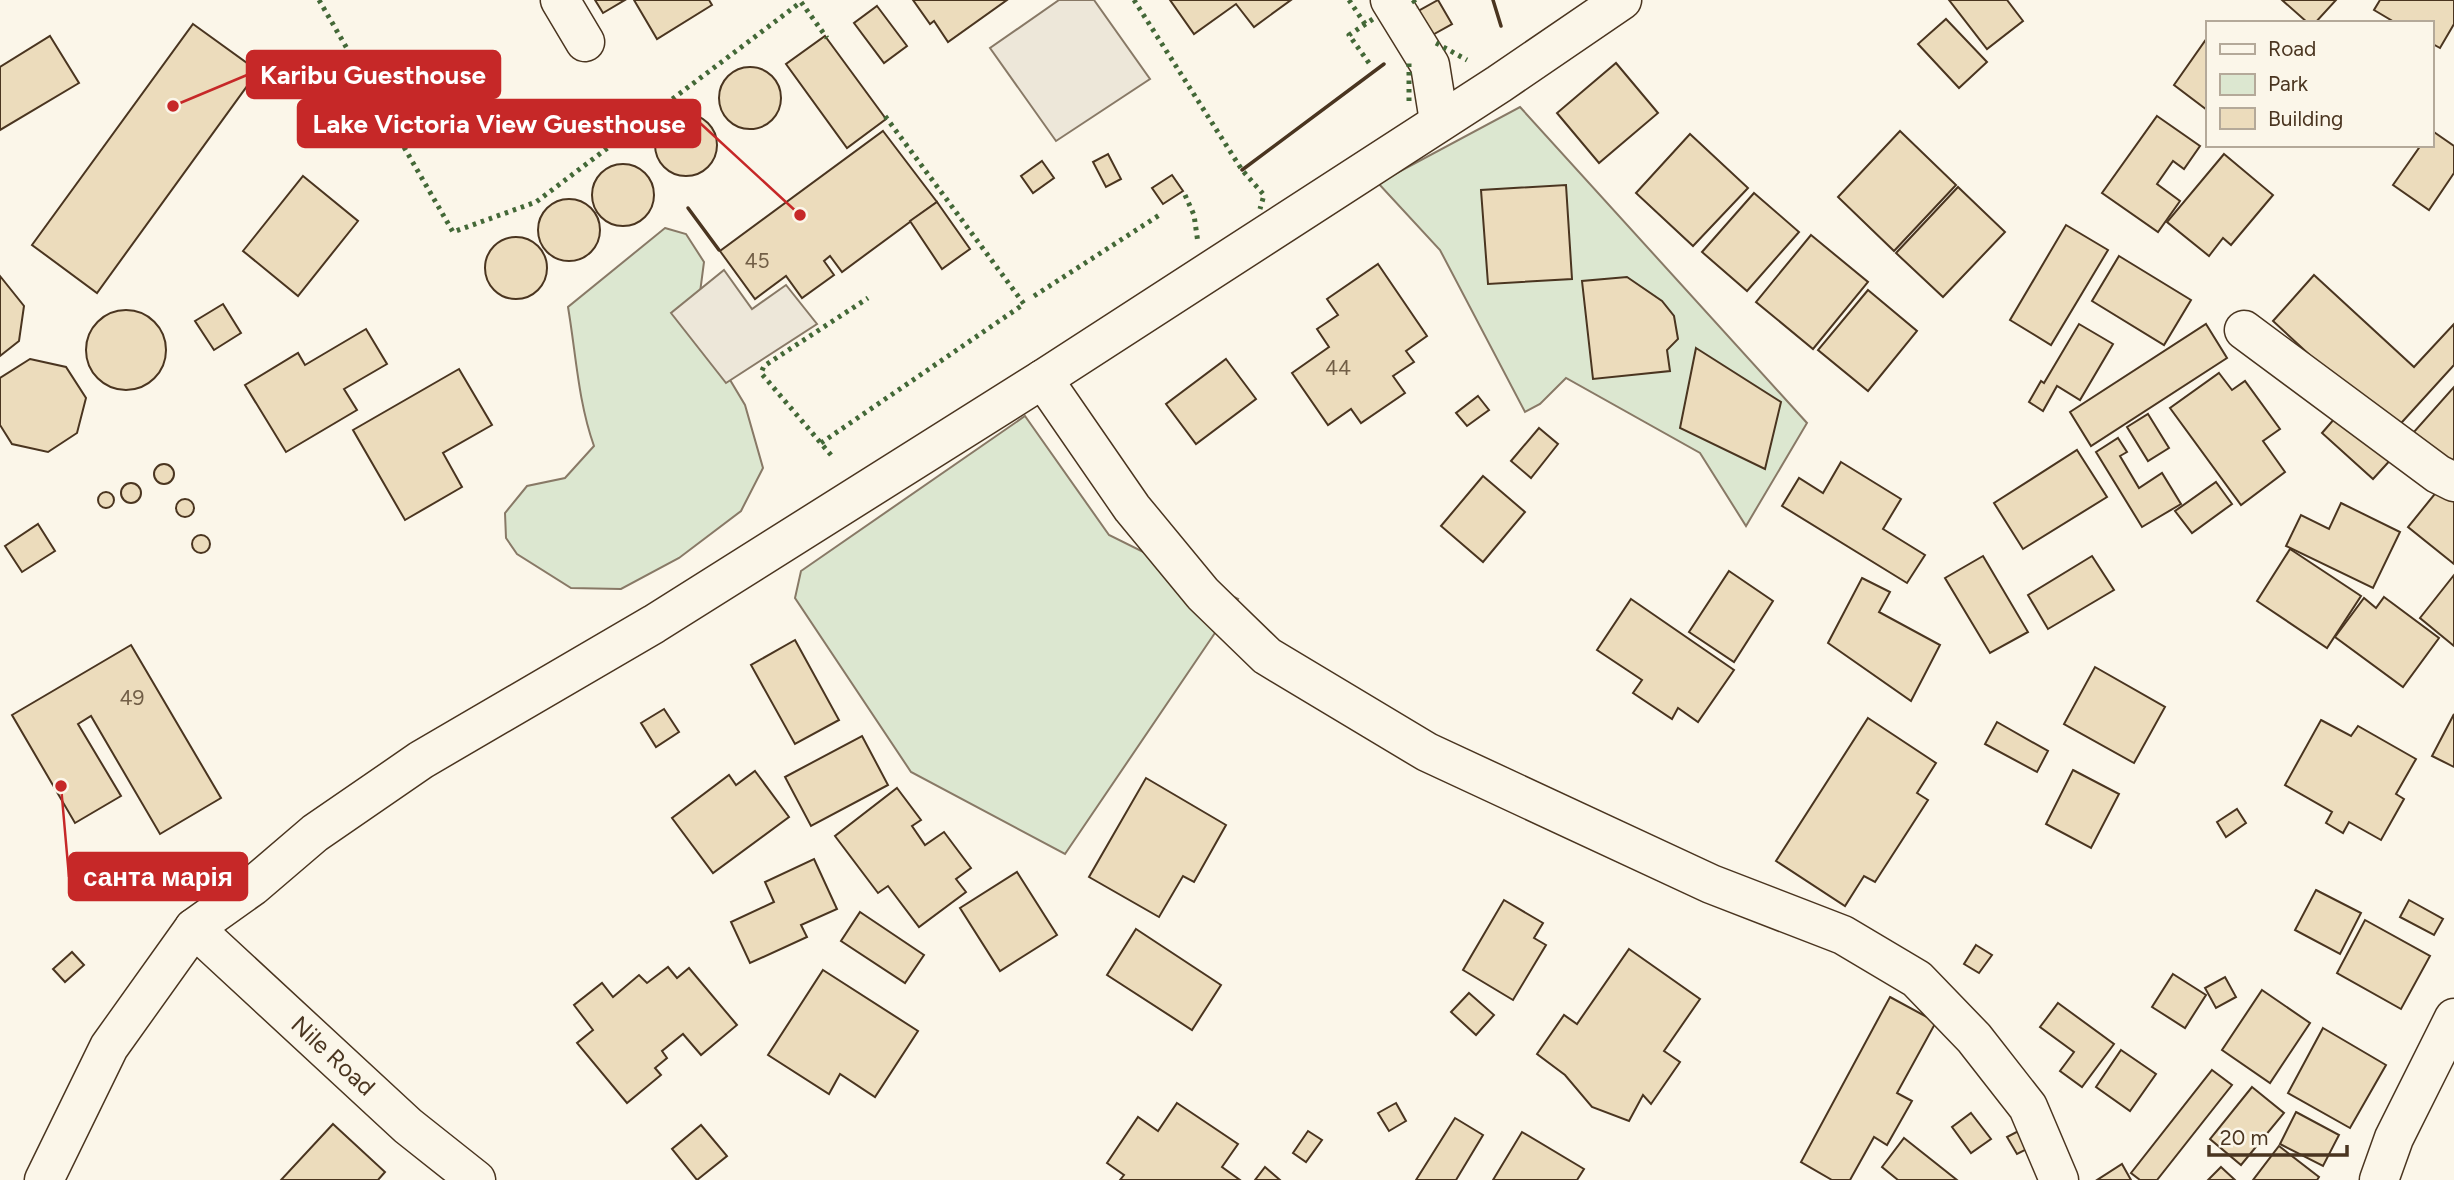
<svg xmlns="http://www.w3.org/2000/svg" width="2454" height="1180" font-family="Figtree,sans-serif">
	<style>
		.green { fill: #dce7d0; stroke: #887966; stroke-width: 2 }
		.parking { fill: #ede7d9; stroke: #887966; stroke-width: 2 }
		.building { fill: #ecdcbc; stroke: #4a3520; stroke-width: 2 }
		.lines { fill: none; stroke-linecap: round; stroke-linejoin: round }
		.minor-casing { stroke: #4a3520; stroke-width: 41 }
		.minor { stroke: #fbf6e9; stroke-width: 38 }
		.hedge { stroke: #436837; stroke-width: 5; stroke-dasharray: 3.5 5; stroke-linecap: butt }
		.wall { stroke: #4a3520; stroke-width: 3.5 }
		.labels { text-anchor: middle; stroke-width: 5; stroke-linejoin: round; paint-order: stroke }
		.number-label { font-size: 21px; fill: #725f47 }
		.street-label { font-size: 24px; fill: #4a3520; stroke: #fbf6e9 }
		.leader { fill: none; stroke: #c62828; stroke-width: 2.5 }
		.callout-dot { fill: #c62828; stroke: #fbf6e9; stroke-width: 2.5 }
		.callout { fill: #c62828; stroke: #c62828; stroke-width: 2.5 }
		.callout-label { font-size: 26px; text-anchor: middle; font-weight: bold; fill: #fff }
	</style>
	<rect width="100%" height="100%" fill="#fbf6e9"/>
	<g class="green">
		<path d="M 1520,107 L 1807,423 L 1746,526 L 1700,453 L 1566,378 L 1540,404 L 1525,412 L 1440,250 L 1378,183 Z"/>
		<path d="M 665,228 L 686,234 L 704,262 L 696,323 L 745,405 L 763,468 L 741,511 L 679,558 L 621,589 L 571,588 L 517,554 L 506,538 L 505,513 L 527,486 L 565,478 L 594,446 C 578,401 576,354 568,307 Z"/>
		<path d="M 1025,416 L 1109,535 L 1238,599 L 1065,854 L 911,772 L 795,598 L 801,571 Z"/>
	</g>
	<g class="parking">
		<path d="M 1059,0 L 1094,0 L 1150,79 L 1056,141 L 990,48 Z"/>
		<path d="M 724,270 L 752,309 L 786,285 L 817,324 L 726,383 L 671,313 Z"/>
	</g>
	<g class="building">
		<path d="M 595,0 L 625,0 L 603,13 Z"/>
		<path d="M 634,0 L 709,0 L 712,5 L 657,39 Z"/>
		<path d="M 913,0 L 1007,0 L 948,42 L 934,21 L 930,24 Z"/>
		<path d="M 1170,0 L 1291,0 L 1254,27 L 1236,4 L 1194,34 Z"/>
		<path d="M 1438,0 L 1452,24 L 1427,38 L 1413,14 Z"/>
		<path d="M 1949,0 L 2007,0 L 2023,21 L 1987,49 Z"/>
		<path d="M 2282,0 L 2336,0 L 2315,23 L 2308,23 Z"/>
		<path d="M 2380,0 L 2454,0 L 2454,24 L 2440,48 L 2431,43 L 2431,23 L 2396,23 L 2374,10 Z"/>
		<path d="M 877,6 L 907,46 L 884,63 L 854,23 Z"/>
		<path d="M 1946,19 L 1987,62 L 1959,88 L 1918,44 Z"/>
		<path d="M 193,24 L 258,71 L 97,293 L 32,245 Z"/>
		<path d="M 50,36 L 79,83 L 0,130 L 0,67 Z"/>
		<path d="M 825,36 L 886,119 L 847,148 L 786,64 Z"/>
		<path d="M 2207,38 L 2207,110 L 2174,85 Z"/>
		<path d="M 1616,63 L 1658,113 L 1599,163 L 1557,113 Z"/>
		<circle cx="750" cy="98" r="31"/>
		<circle cx="686" cy="145" r="31"/>
		<path d="M 2157,116 L 2200,146 L 2184,169 L 2173,161 L 2157,184 L 2180,201 L 2158,232 L 2102,193 Z"/>
		<path d="M 2431,130 L 2454,146 L 2454,173 L 2429,210 L 2393,185 L 2421,145 L 2431,145 Z"/>
		<path d="M 883,131 L 937,202 L 842,272 L 830,256 L 824,261 L 834,275 L 802,298 L 786,276 L 755,299 L 720,251 Z"/>
		<path d="M 1900,131 L 1956,185 L 1894,251 L 1838,197 Z"/>
		<path d="M 1690,134 L 1748,188 L 1693,246 L 1636,193 Z"/>
		<path d="M 1108,154 L 1121,179 L 1106,187 L 1093,162 Z"/>
		<path d="M 2224,154 L 2273,195 L 2231,245 L 2223,238 L 2209,256 L 2167,222 Z"/>
		<path d="M 1042,161 L 1054,178 L 1033,193 L 1021,176 Z"/>
		<circle cx="623" cy="195" r="31"/>
		<path d="M 1172,175 L 1183,191 L 1163,204 L 1152,188 Z"/>
		<path d="M 303,176 L 358,221 L 298,296 L 243,251 Z"/>
		<path d="M 1566,185 L 1572,279 L 1488,284 L 1481,190 Z"/>
		<path d="M 1958,187 L 2005,232 L 1943,297 L 1896,253 Z"/>
		<path d="M 1754,193 L 1799,232 L 1747,291 L 1702,252 Z"/>
		<circle cx="569" cy="230" r="31"/>
		<path d="M 937,202 L 970,249 L 942,269 L 910,221 Z"/>
		<path d="M 2066,225 L 2108,250 L 2051,345 L 2010,320 Z"/>
		<path d="M 1811,235 L 1868,282 L 1813,349 L 1756,302 Z"/>
		<circle cx="516" cy="268" r="31"/>
		<path d="M 2119,256 L 2191,300 L 2164,345 L 2092,301 Z"/>
		<path d="M 1378,264 L 1427,336 L 1406,351 L 1414,362 L 1393,376 L 1405,393 L 1361,423 L 1351,409 L 1328,425 L 1292,373 L 1329,347 L 1317,329 L 1338,315 L 1327,299 Z"/>
		<path d="M 2314,275 L 2414,367 L 2454,324 L 2454,365 L 2393,432 L 2273,321 Z"/>
		<path d="M 0,276 L 24,306 L 19,341 L 0,356 Z"/>
		<path d="M 1627,277 L 1662,301 L 1674,316 L 1678,339 L 1667,350 L 1670,371 L 1593,379 L 1582,281 Z"/>
		<path d="M 1868,290 L 1917,331 L 1868,391 L 1818,350 Z"/>
		<path d="M 223,304 L 241,333 L 214,350 L 195,321 Z"/>
		<circle cx="126" cy="350" r="40"/>
		<path d="M 2079,324 L 2113,344 L 2080,400 L 2057,386 L 2043,411 L 2029,402 L 2041,381 L 2044,383 Z"/>
		<path d="M 2206,324 L 2227,358 L 2091,446 L 2070,412 Z"/>
		<path d="M 366,329 L 387,364 L 344,389 L 357,410 L 286,452 L 245,385 L 298,353 L 305,365 Z"/>
		<path d="M 1696,348 L 1781,402 L 1765,469 L 1680,428 Z"/>
		<path d="M 30,359 L 66,367 L 86,398 L 77,433 L 48,452 L 12,444 L 0,425 L 0,378 Z"/>
		<path d="M 1226,359 L 1256,399 L 1196,444 L 1166,404 Z"/>
		<path d="M 459,369 L 492,425 L 443,453 L 462,487 L 405,520 L 353,430 Z"/>
		<path d="M 2219,373 L 2232,390 L 2245,381 L 2280,429 L 2263,441 L 2285,472 L 2241,505 L 2170,408 Z"/>
		<path d="M 2454,387 L 2454,461 L 2405,442 Z"/>
		<path d="M 1478,396 L 1489,410 L 1467,426 L 1456,413 Z"/>
		<path d="M 2342,410 L 2394,456 L 2373,479 L 2322,433 Z"/>
		<path d="M 2148,414 L 2169,448 L 2148,461 L 2127,427 Z"/>
		<path d="M 1539,428 L 1558,444 L 1531,478 L 1511,461 Z"/>
		<path d="M 2118,438 L 2127,452 L 2120,456 L 2139,488 L 2162,473 L 2181,504 L 2142,527 L 2096,452 Z"/>
		<path d="M 2077,450 L 2107,497 L 2023,549 L 1994,503 Z"/>
		<path d="M 1841,462 L 1901,499 L 1883,529 L 1925,555 L 1907,583 L 1782,506 L 1799,478 L 1823,493 Z"/>
		<circle cx="164" cy="474" r="10"/>
		<path d="M 1483,476 L 1525,512 L 1483,562 L 1441,526 Z"/>
		<path d="M 2447,479 L 2454,485 L 2454,564 L 2408,527 Z"/>
		<path d="M 2216,482 L 2232,504 L 2192,533 L 2175,511 Z"/>
		<circle cx="131" cy="493" r="10"/>
		<circle cx="106" cy="500" r="8"/>
		<circle cx="185" cy="508" r="9"/>
		<path d="M 2341,503 L 2400,532 L 2373,588 L 2286,546 L 2301,515 L 2329,529 Z"/>
		<path d="M 38,524 L 55,551 L 22,572 L 5,546 Z"/>
		<circle cx="201" cy="544" r="9"/>
		<path d="M 2290,549 L 2361,596 L 2327,648 L 2257,601 Z"/>
		<path d="M 1983,556 L 2028,632 L 1990,653 L 1945,578 Z"/>
		<path d="M 2092,556 L 2114,590 L 2048,629 L 2028,595 Z"/>
		<path d="M 1729,571 L 1773,601 L 1734,662 L 1689,632 Z"/>
		<path d="M 2454,575 L 2454,646 L 2420,618 Z"/>
		<path d="M 1862,578 L 1890,592 L 1879,612 L 1940,645 L 1911,701 L 1828,643 Z"/>
		<path d="M 2384,597 L 2439,638 L 2403,687 L 2335,637 L 2364,598 L 2376,608 Z"/>
		<path d="M 1631,599 L 1734,670 L 1698,722 L 1678,708 L 1672,719 L 1633,693 L 1642,680 L 1597,650 Z"/>
		<path d="M 795,640 L 839,720 L 795,744 L 751,665 Z"/>
		<path d="M 131,645 L 221,798 L 160,834 L 91,716 L 78,724 L 121,796 L 75,823 L 12,715 Z"/>
		<path d="M 2095,667 L 2165,707 L 2134,763 L 2064,724 Z"/>
		<path d="M 664,709 L 679,732 L 656,747 L 641,723 Z"/>
		<path d="M 2454,714 L 2454,767 L 2432,756 Z"/>
		<path d="M 1868,718 L 1936,763 L 1917,793 L 1928,800 L 1875,882 L 1864,876 L 1845,906 L 1776,861 Z"/>
		<path d="M 2321,720 L 2351,736 L 2358,726 L 2416,759 L 2396,794 L 2404,799 L 2381,840 L 2349,822 L 2343,833 L 2326,823 L 2332,812 L 2285,785 Z"/>
		<path d="M 1997,722 L 2048,751 L 2037,772 L 1985,744 Z"/>
		<path d="M 862,736 L 888,785 L 811,826 L 785,777 Z"/>
		<path d="M 2073,770 L 2119,794 L 2091,848 L 2046,824 Z"/>
		<path d="M 755,771 L 789,817 L 713,873 L 672,818 L 729,775 L 736,785 Z"/>
		<path d="M 1146,778 L 1226,825 L 1194,882 L 1183,876 L 1159,917 L 1089,877 Z"/>
		<path d="M 897,788 L 921,820 L 912,826 L 925,845 L 944,832 L 971,868 L 956,879 L 966,892 L 919,927 L 888,886 L 878,893 L 835,836 Z"/>
		<path d="M 2237,809 L 2246,823 L 2226,837 L 2217,822 Z"/>
		<path d="M 814,859 L 837,909 L 801,925 L 807,937 L 750,963 L 731,922 L 774,902 L 765,882 Z"/>
		<path d="M 1017,872 L 1057,935 L 1000,971 L 960,908 Z"/>
		<path d="M 2316,890 L 2361,913 L 2340,954 L 2295,930 Z"/>
		<path d="M 1504,900 L 1543,923 L 1534,938 L 1546,945 L 1513,1000 L 1463,970 Z"/>
		<path d="M 2409,900 L 2443,919 L 2434,935 L 2400,917 Z"/>
		<path d="M 860,912 L 924,955 L 905,983 L 841,941 Z"/>
		<path d="M 2365,920 L 2430,956 L 2401,1009 L 2337,973 Z"/>
		<path d="M 1136,929 L 1221,985 L 1192,1030 L 1107,975 Z"/>
		<path d="M 1976,945 L 1992,955 L 1979,973 L 1964,964 Z"/>
		<path d="M 1629,949 L 1700,999 L 1664,1051 L 1680,1062 L 1651,1104 L 1643,1095 L 1629,1121 L 1592,1107 L 1565,1075 L 1537,1054 L 1564,1015 L 1577,1024 Z"/>
		<path d="M 72,952 L 84,965 L 65,982 L 53,969 Z"/>
		<path d="M 668,967 L 677,978 L 689,968 L 737,1025 L 701,1055 L 683,1034 L 662,1051 L 667,1058 L 655,1068 L 661,1075 L 627,1103 L 577,1043 L 593,1030 L 574,1005 L 602,983 L 613,997 L 639,975 L 647,983 Z"/>
		<path d="M 823,970 L 918,1031 L 875,1097 L 840,1074 L 829,1094 L 768,1055 Z"/>
		<path d="M 2173,974 L 2206,995 L 2185,1028 L 2152,1007 Z"/>
		<path d="M 2225,977 L 2236,997 L 2216,1008 L 2205,988 Z"/>
		<path d="M 2262,990 L 2310,1023 L 2270,1083 L 2222,1050 Z"/>
		<path d="M 1469,993 L 1494,1015 L 1476,1035 L 1451,1012 Z"/>
		<path d="M 1890,997 L 1936,1022 L 1897,1093 L 1912,1101 L 1887,1145 L 1874,1137 L 1850,1180 L 1832,1180 L 1801,1162 Z"/>
		<path d="M 2058,1003 L 2114,1044 L 2082,1087 L 2060,1071 L 2074,1052 L 2040,1027 Z"/>
		<path d="M 2323,1028 L 2386,1065 L 2350,1128 L 2288,1093 Z"/>
		<path d="M 2121,1050 L 2156,1074 L 2130,1111 L 2096,1087 Z"/>
		<path d="M 2212,1070 L 2232,1085 L 2157,1180 L 2140,1180 L 2131,1173 Z"/>
		<path d="M 2252,1087 L 2284,1113 L 2241,1165 L 2210,1139 Z"/>
		<path d="M 1177,1103 L 1238,1144 L 1222,1167 L 1240,1180 L 1120,1180 L 1124,1175 L 1107,1163 L 1138,1117 L 1158,1131 Z"/>
		<path d="M 1396,1103 L 1406,1121 L 1389,1131 L 1378,1113 Z"/>
		<path d="M 2296,1112 L 2339,1135 L 2323,1166 L 2280,1144 Z"/>
		<path d="M 1971,1113 L 1991,1139 L 1971,1153 L 1952,1127 Z"/>
		<path d="M 1455,1118 L 1483,1135 L 1456,1180 L 1416,1180 Z"/>
		<path d="M 333,1124 L 385,1172 L 378,1180 L 281,1180 Z"/>
		<path d="M 701,1125 L 727,1156 L 697,1180 L 672,1149 Z"/>
		<path d="M 2028,1126 L 2037,1144 L 2017,1154 L 2007,1137 Z"/>
		<path d="M 1308,1131 L 1322,1140 L 1306,1162 L 1293,1153 Z"/>
		<path d="M 1522,1132 L 1584,1169 L 1577,1180 L 1493,1180 Z"/>
		<path d="M 1904,1138 L 1957,1180 L 1898,1180 L 1882,1167 Z"/>
		<path d="M 2279,1146 L 2319,1177 L 2317,1180 L 2253,1180 Z"/>
		<path d="M 2122,1164 L 2131,1180 L 2097,1180 Z"/>
		<path d="M 1265,1167 L 1280,1180 L 1255,1180 Z"/>
		<path d="M 2221,1167 L 2235,1180 L 2208,1180 Z"/>
	</g>
	<g class="lines">
		<g class="minor-casing">
			<g id="minor">
				<path d="M 560,0 L 585,42"/>
				<path d="M 1390,0 L 1430,65 L 1439,121"/>
				<path d="M 2244,330 L 2438,474 L 2454,482"/>
				<path d="M 1043,379 L 1132,508 L 1203,594 L 1267,656 L 1427,752 L 1711,884 L 1843,935 L 1917,979 L 1974,1038 L 2028,1107 L 2059,1180"/>
				<path d="M 194,928 L 408,1126 L 476,1180"/>
				<path d="M 44,1180 L 109,1047 L 194,928 L 253,886 L 315,833 L 421,760 L 654,624 L 1043,379 L 1499,84 L 1622,0"/>
				<path d="M 2379,1180 L 2394,1138 L 2454,1018"/>
			</g>
		</g>
		<use href="#minor" class="minor"/>
		<g class="hedge">
			<path d="M 319,0 L 453,232 L 536,202 L 801,2 L 827,38"/>
			<path d="M 1134,0 L 1242,170 L 1264,195 L 1260,209"/>
			<path d="M 1349,0 L 1365,24"/>
			<path d="M 1413,0 L 1418,7"/>
			<path d="M 1436,43 L 1467,60"/>
			<path d="M 1369,63 L 1349,35 L 1373,19"/>
			<path d="M 1409,101 L 1409,63"/>
			<path d="M 1185,195 L 1194,215 L 1198,243"/>
			<path d="M 1034,296 L 1161,214"/>
			<path d="M 821,443 L 1024,304 L 885,116"/>
			<path d="M 831,455 L 761,373 L 764,366 L 868,298"/>
		</g>
		<g class="wall">
			<path d="M 1493,0 L 1501,26"/>
			<path d="M 1242,170 L 1384,64"/>
			<path d="M 688,208 L 719,250"/>
		</g>
	</g>
	<g class="labels">
		<g class="number-label">
			<text x="757" y="268">45</text>
			<text x="1338" y="375">44</text>
			<text x="132" y="705">49</text>
		</g>
		<g class="street-label">
			<text transform="translate(333 1056) rotate(43)" y="8">Nile Road</text>
		</g>
	</g>
	<path class="leader" d="M173 106L247 75M800 215L700 123M61 786L69 877"/>
	<g class="callout-dot">
		<circle cx="173" cy="106" r="7"/>
		<circle cx="800" cy="215" r="7"/>
		<circle cx="61" cy="786" r="7"/>
	</g>
	<g class="callout">
		<rect x="247" y="51" width="253" height="47" rx="7"/>
		<rect x="298" y="100" width="402" height="47" rx="7"/>
		<rect x="69" y="853" width="178" height="47" rx="7"/>
	</g>
	<g class="callout-label">
		<text x="373" y="84">Karibu Guesthouse</text>
		<text x="499" y="133">Lake Victoria View Guesthouse</text>
		<text x="158" y="886">санта марія</text>
	</g>
	<rect x="2206" y="21" width="228" height="126" fill="#fbf6e9" stroke="#b4a999" stroke-width="2"/>
	<rect x="2220" y="44" width="35" height="10" fill="#fbf6e9" stroke="#b4a999" stroke-width="2"/>
	<text x="2268" y="56" font-size="21" fill="#4a3520">Road</text>
	<rect x="2220" y="74" width="35" height="21" fill="#dce7d0" stroke="#b4a999" stroke-width="2"/>
	<text x="2268" y="91" font-size="21" fill="#4a3520">Park</text>
	<rect x="2220" y="108" width="35" height="21" fill="#ecdcbc" stroke="#b4a999" stroke-width="2"/>
	<text x="2268" y="126" font-size="21" fill="#4a3520">Building</text>
	<path d="M2209 1145v10h138v-10" fill="none" stroke="#4a3520" stroke-width="3.5"/>
	<text x="2220" y="1145" font-size="21" fill="#4a3520" stroke="#fbf6e9" stroke-width="5" paint-order="stroke">20 m</text>
</svg>
